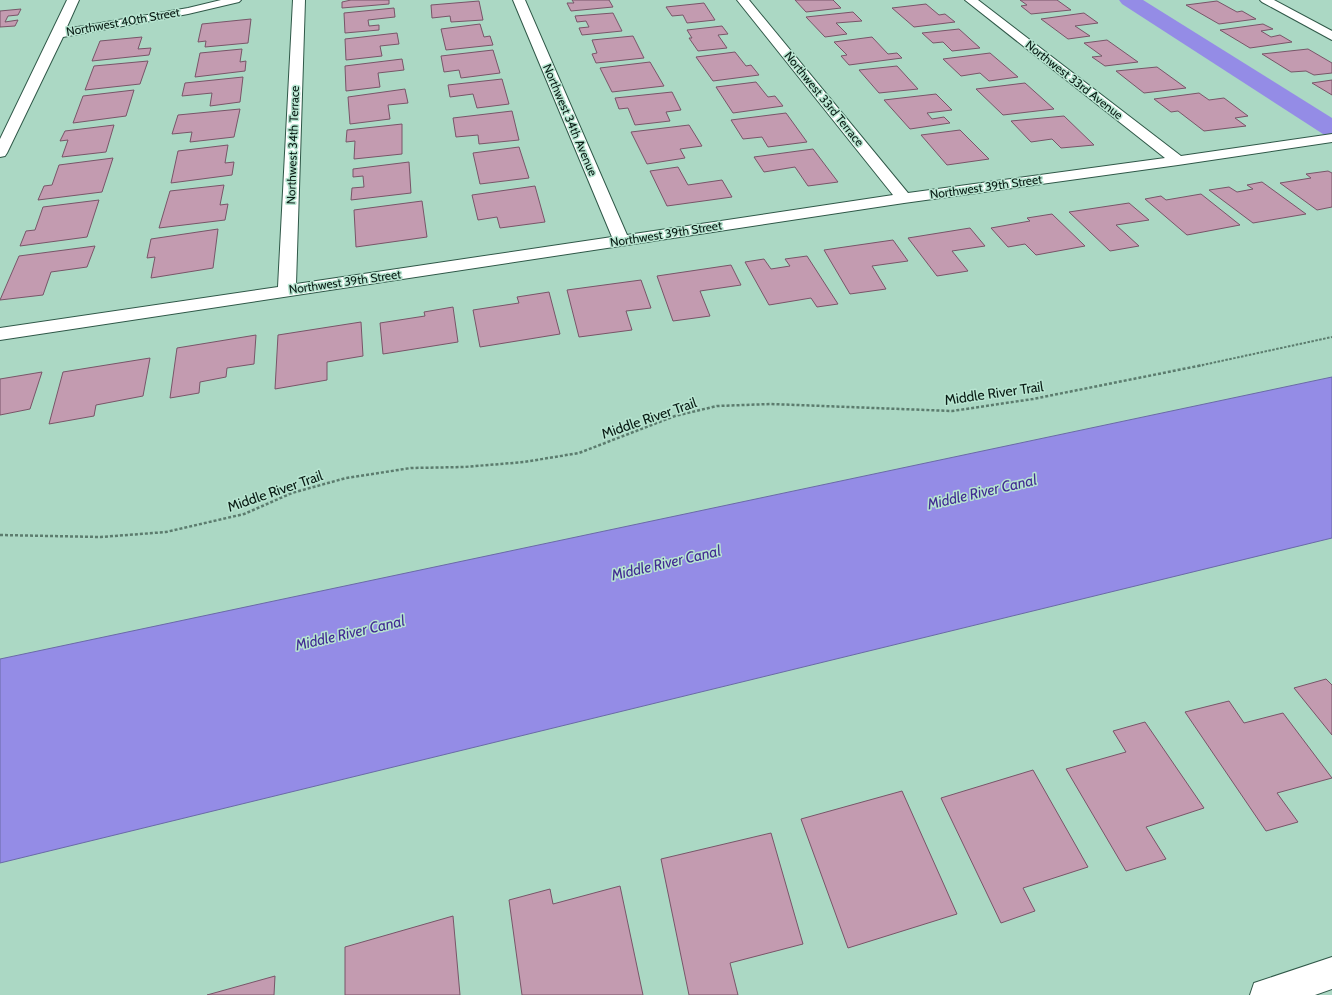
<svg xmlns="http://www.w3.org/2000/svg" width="1332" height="995" font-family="Cabin,sans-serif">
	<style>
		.water { fill: #948ce6; stroke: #6a6aa7 }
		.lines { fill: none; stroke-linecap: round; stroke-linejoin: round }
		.canal { fill: #948ce6; fill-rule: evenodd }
		.building { fill: #c39bb0; stroke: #785568 }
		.minor-casing { stroke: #2f5848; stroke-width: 2 }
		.path-far1 { stroke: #5c7c6e; stroke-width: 2; stroke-dasharray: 2.5 1.5; stroke-linecap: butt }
		.path { stroke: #5c7c6e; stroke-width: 2.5; stroke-dasharray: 3 2; stroke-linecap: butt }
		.minor { fill: #fff; fill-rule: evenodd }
		.labels { text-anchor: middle; stroke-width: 3; stroke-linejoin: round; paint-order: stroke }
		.far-street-label { font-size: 12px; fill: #091b14; stroke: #b8e5d1 }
		.street-label { font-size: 14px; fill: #091b14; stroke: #b8e5d1 }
		.water-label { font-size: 15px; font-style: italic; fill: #412b92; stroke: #b8e5d1 }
	</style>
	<rect width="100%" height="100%" fill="#abd8c4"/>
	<path class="water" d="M 1332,377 L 1332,538 L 0,863 L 0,659 Z"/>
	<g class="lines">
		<path class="canal" d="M 1119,0 L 1143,0 L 1332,118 L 1332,136 L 1323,134 L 1122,4 Z"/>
	</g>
	<g class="building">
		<path d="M 351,0 L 389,0 L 389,4 L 342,8 L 342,2 Z"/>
		<path d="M 572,0 L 609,0 L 613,7 L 571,11 L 567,3 L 574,3 Z"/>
		<path d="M 795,0 L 833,0 L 841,8 L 806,12 Z"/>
		<path d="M 1020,0 L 1057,0 L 1071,10 L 1031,14 L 1021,6 L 1027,5 Z"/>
		<path d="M 479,1 L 483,20 L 451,22 L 450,16 L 432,18 L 431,5 Z"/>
		<path d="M 1217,1 L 1237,12 L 1242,11 L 1256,19 L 1219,24 L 1186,5 Z"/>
		<path d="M 704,3 L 715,20 L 687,23 L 683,15 L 672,16 L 666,7 Z"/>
		<path d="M 926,4 L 939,15 L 945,14 L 955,22 L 914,27 L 892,8 Z"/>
		<path d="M 394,8 L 395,17 L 368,20 L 369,26 L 379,25 L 379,30 L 345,33 L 344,13 Z"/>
		<path d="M 21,9 L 18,15 L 8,16 L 5,22 L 18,20 L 15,26 L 0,27 L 0,11 Z"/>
		<path d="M 853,12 L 862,21 L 836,23 L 847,34 L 825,37 L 806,17 Z"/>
		<path d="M 613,13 L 622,31 L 582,35 L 579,28 L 589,27 L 586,21 L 577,22 L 575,16 Z"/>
		<path d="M 1084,13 L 1098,23 L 1075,26 L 1090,36 L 1068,39 L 1041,19 Z"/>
		<path d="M 251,19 L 248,43 L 205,47 L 206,41 L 198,42 L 202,24 Z"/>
		<path d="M 480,24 L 484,37 L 490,36 L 493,45 L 446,50 L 441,29 Z"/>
		<path d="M 1263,24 L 1273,29 L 1261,31 L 1271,37 L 1280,35 L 1292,42 L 1250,48 L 1220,30 Z"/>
		<path d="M 722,26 L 728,34 L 718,35 L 727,48 L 698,51 L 689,38 L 692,38 L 687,30 Z"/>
		<path d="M 959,29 L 980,48 L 952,51 L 943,42 L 933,43 L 922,33 Z"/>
		<path d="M 397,33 L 399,44 L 380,46 L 382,56 L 346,60 L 345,39 Z"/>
		<path d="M 633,36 L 644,58 L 596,63 L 592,54 L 597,53 L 592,40 Z"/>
		<path d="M 142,37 L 138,49 L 151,48 L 149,55 L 92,61 L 100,41 Z"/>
		<path d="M 872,37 L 888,54 L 897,53 L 902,58 L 849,65 L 841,56 L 847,55 L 834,42 Z"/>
		<path d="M 1107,40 L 1138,62 L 1105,66 L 1092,57 L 1102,56 L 1084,43 Z"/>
		<path d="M 242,49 L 240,62 L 246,61 L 245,71 L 195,77 L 200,53 Z"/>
		<path d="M 1308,49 L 1332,63 L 1332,73 L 1314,75 L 1306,71 L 1291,72 L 1262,54 Z"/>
		<path d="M 493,50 L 500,73 L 461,78 L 459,70 L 444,72 L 441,56 Z"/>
		<path d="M 735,52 L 746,66 L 751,65 L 759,75 L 713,81 L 696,57 Z"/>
		<path d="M 990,53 L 1018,77 L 989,81 L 980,73 L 961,76 L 943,59 Z"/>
		<path d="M 402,59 L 404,70 L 378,73 L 380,87 L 346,91 L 345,66 Z"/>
		<path d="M 148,61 L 140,84 L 85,90 L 94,66 Z"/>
		<path d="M 650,62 L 664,86 L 612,92 L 600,68 Z"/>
		<path d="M 897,66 L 918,89 L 879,93 L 859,70 Z"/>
		<path d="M 1157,67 L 1186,88 L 1144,93 L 1116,71 Z"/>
		<path d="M 243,77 L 240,102 L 210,106 L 212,93 L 182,96 L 185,83 Z"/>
		<path d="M 502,79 L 509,104 L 477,108 L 473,94 L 450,97 L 448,85 Z"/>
		<path d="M 1332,80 L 1332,95 L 1312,83 Z"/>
		<path d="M 756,82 L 768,97 L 775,96 L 783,106 L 733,113 L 716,87 Z"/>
		<path d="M 1025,83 L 1054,109 L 1003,115 L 976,89 Z"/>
		<path d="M 405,89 L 408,103 L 388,105 L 390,119 L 350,124 L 348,97 Z"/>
		<path d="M 134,90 L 126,116 L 73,123 L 83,96 Z"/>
		<path d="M 672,92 L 681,110 L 666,112 L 670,121 L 635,125 L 628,108 L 619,109 L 615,98 Z"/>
		<path d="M 1199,93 L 1209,100 L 1224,98 L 1248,116 L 1235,118 L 1246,126 L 1204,131 L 1178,111 L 1171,112 L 1154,99 Z"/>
		<path d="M 936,94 L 952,110 L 927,113 L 932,119 L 944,117 L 950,123 L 910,129 L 884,100 Z"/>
		<path d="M 240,109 L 234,137 L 190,142 L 192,132 L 172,134 L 178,115 Z"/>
		<path d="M 512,111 L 519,140 L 479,144 L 478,135 L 456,137 L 453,118 Z"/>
		<path d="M 786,113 L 807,142 L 768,147 L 762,137 L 743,139 L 731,120 Z"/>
		<path d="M 1064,116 L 1094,145 L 1061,148 L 1052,139 L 1031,142 L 1011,121 Z"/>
		<path d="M 402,124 L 402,154 L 354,159 L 355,141 L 346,142 L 347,130 Z"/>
		<path d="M 114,125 L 106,152 L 62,157 L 68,140 L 60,141 L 65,131 Z"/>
		<path d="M 689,125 L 702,146 L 680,149 L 685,158 L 647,164 L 631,132 Z"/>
		<path d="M 960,130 L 989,159 L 947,165 L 921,135 Z"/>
		<path d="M 228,145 L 225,163 L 234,162 L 232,175 L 171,183 L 178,151 Z"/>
		<path d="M 519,147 L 529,178 L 480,184 L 473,153 Z"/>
		<path d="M 813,149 L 838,182 L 808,186 L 795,167 L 764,172 L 754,157 Z"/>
		<path d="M 113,158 L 102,192 L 38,200 L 44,186 L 52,185 L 59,165 Z"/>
		<path d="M 409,162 L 411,193 L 351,200 L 352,188 L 364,187 L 363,176 L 353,177 L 353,169 Z"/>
		<path d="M 678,167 L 688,185 L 722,180 L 732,197 L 667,206 L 650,171 Z"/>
		<path d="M 1328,171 L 1332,173 L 1332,207 L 1317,210 L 1280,183 L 1311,178 L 1306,174 Z"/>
		<path d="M 1262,182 L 1306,214 L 1253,223 L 1209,190 L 1229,187 L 1237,192 L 1253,189 L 1247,185 Z"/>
		<path d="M 224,185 L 220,205 L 228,204 L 225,220 L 159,228 L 170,191 Z"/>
		<path d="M 535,186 L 545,222 L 500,228 L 497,217 L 478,220 L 472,195 Z"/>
		<path d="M 1201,194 L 1240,225 L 1187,235 L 1145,199 L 1161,196 L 1166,200 Z"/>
		<path d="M 99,200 L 87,237 L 20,246 L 26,231 L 35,230 L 43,207 Z"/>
		<path d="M 422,201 L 427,237 L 356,247 L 354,210 Z"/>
		<path d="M 1129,203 L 1149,220 L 1116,225 L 1139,246 L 1110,251 L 1069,212 Z"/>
		<path d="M 1052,214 L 1085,246 L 1036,255 L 1025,244 L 1008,247 L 991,228 L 1030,221 L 1027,218 Z"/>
		<path d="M 970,228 L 985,246 L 952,251 L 968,271 L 937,276 L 908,238 Z"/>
		<path d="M 218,229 L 213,268 L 151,278 L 155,257 L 147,258 L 151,239 Z"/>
		<path d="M 893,240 L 908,261 L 872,266 L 886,289 L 850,294 L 824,250 Z"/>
		<path d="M 95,246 L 87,267 L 51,272 L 43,295 L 0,300 L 19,256 Z"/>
		<path d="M 807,256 L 838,304 L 817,307 L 811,298 L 769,305 L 745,262 L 764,259 L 771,269 L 790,266 L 785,259 Z"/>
		<path d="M 731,265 L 741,285 L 700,291 L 710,316 L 673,321 L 657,276 Z"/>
		<path d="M 641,280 L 651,308 L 626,311 L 632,330 L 579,337 L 567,290 Z"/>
		<path d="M 549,292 L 560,334 L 480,347 L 473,310 L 519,303 L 517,297 Z"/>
		<path d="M 453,307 L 458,342 L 383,354 L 380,323 L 425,316 L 424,312 Z"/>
		<path d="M 361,322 L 363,356 L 327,362 L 327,380 L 275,389 L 278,335 Z"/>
		<path d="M 256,335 L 254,364 L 227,368 L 226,377 L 200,382 L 199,393 L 170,398 L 177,348 Z"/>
		<path d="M 150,358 L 143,396 L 96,405 L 94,416 L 49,424 L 63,372 Z"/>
		<path d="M 42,372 L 30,409 L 0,415 L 0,379 Z"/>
		<path d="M 1326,679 L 1332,685 L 1332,735 L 1294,688 Z"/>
		<path d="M 1229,701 L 1244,723 L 1283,713 L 1332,778 L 1277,793 L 1298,822 L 1266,831 L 1185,712 Z"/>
		<path d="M 1145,722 L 1204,808 L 1146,827 L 1166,859 L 1126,871 L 1066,769 L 1126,752 L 1113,731 Z"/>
		<path d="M 1033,770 L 1088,867 L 1023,888 L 1035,911 L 1001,923 L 941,798 Z"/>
		<path d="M 902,791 L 957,914 L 848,948 L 801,819 Z"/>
		<path d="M 771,833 L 803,944 L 730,963 L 738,995 L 689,995 L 661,859 Z"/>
		<path d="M 620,886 L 643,995 L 522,995 L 509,900 L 550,889 L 553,904 Z"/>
		<path d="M 453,916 L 460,995 L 345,995 L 345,947 Z"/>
		<path d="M 275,976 L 274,995 L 207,995 Z"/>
	</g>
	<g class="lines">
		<g class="minor-casing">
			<g id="minor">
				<path d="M 67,0 L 79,0 L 66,29 L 188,8 L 221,0 L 241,0 L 239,2 L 188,14 L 63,37 L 7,153 L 5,156 L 0,157 L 0,139 Z"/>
				<path d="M 293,0 L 305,0 L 296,284 L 612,237 L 513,0 L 525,0 L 627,235 L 893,195 L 737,0 L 749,0 L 908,193 L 1165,158 L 965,0 L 978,0 L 1181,156 L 1332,134 L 1332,142 L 1178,165 L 904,203 L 0,340 L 0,328 L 278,287 Z"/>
				<path d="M 1260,0 L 1274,0 L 1332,31 L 1332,40 L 1262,2 Z"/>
				<path d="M 1332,957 L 1332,989 L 1315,995 L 1250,995 L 1254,983 Z"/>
			</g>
		</g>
		<path class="path-far1" d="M 1198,366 L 1332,337"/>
		<path class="path" d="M 0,535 L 101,537 L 166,532 L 244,514 L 292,493 L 346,478 L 411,468 L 464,467 L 524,462 L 579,453 L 675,416 L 717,406 L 771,404 L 952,411 L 1033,399 L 1203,365"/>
		<use href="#minor" class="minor"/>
	</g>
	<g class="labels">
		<g class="far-street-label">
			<text transform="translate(123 22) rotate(-10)" y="4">Northwest 40th Street</text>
			<text transform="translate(1074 80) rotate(38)" y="4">Northwest 33rd Avenue</text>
			<text transform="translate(824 99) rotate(51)" y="4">Northwest 33rd Terrace</text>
			<text transform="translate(570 120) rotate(67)" y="4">Northwest 34th Avenue</text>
			<text transform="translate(293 145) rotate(-88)" y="4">Northwest 34th Terrace</text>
			<text transform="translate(986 187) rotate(-8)" y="4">Northwest 39th Street</text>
			<text transform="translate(666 234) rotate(-9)" y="4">Northwest 39th Street</text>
			<text transform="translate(345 282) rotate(-8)" y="4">Northwest 39th Street</text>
		</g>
		<g class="street-label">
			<text transform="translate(994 393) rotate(-8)" y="5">Middle River Trail</text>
			<text transform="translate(649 418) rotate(-19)" y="5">Middle River Trail</text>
			<text transform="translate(275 491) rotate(-19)" y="5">Middle River Trail</text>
		</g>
		<g class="water-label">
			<text transform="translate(982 492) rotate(-13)" y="5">Middle River Canal</text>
			<text transform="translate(666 563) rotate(-13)" y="5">Middle River Canal</text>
			<text transform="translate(350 633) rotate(-13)" y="5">Middle River Canal</text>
		</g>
	</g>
</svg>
